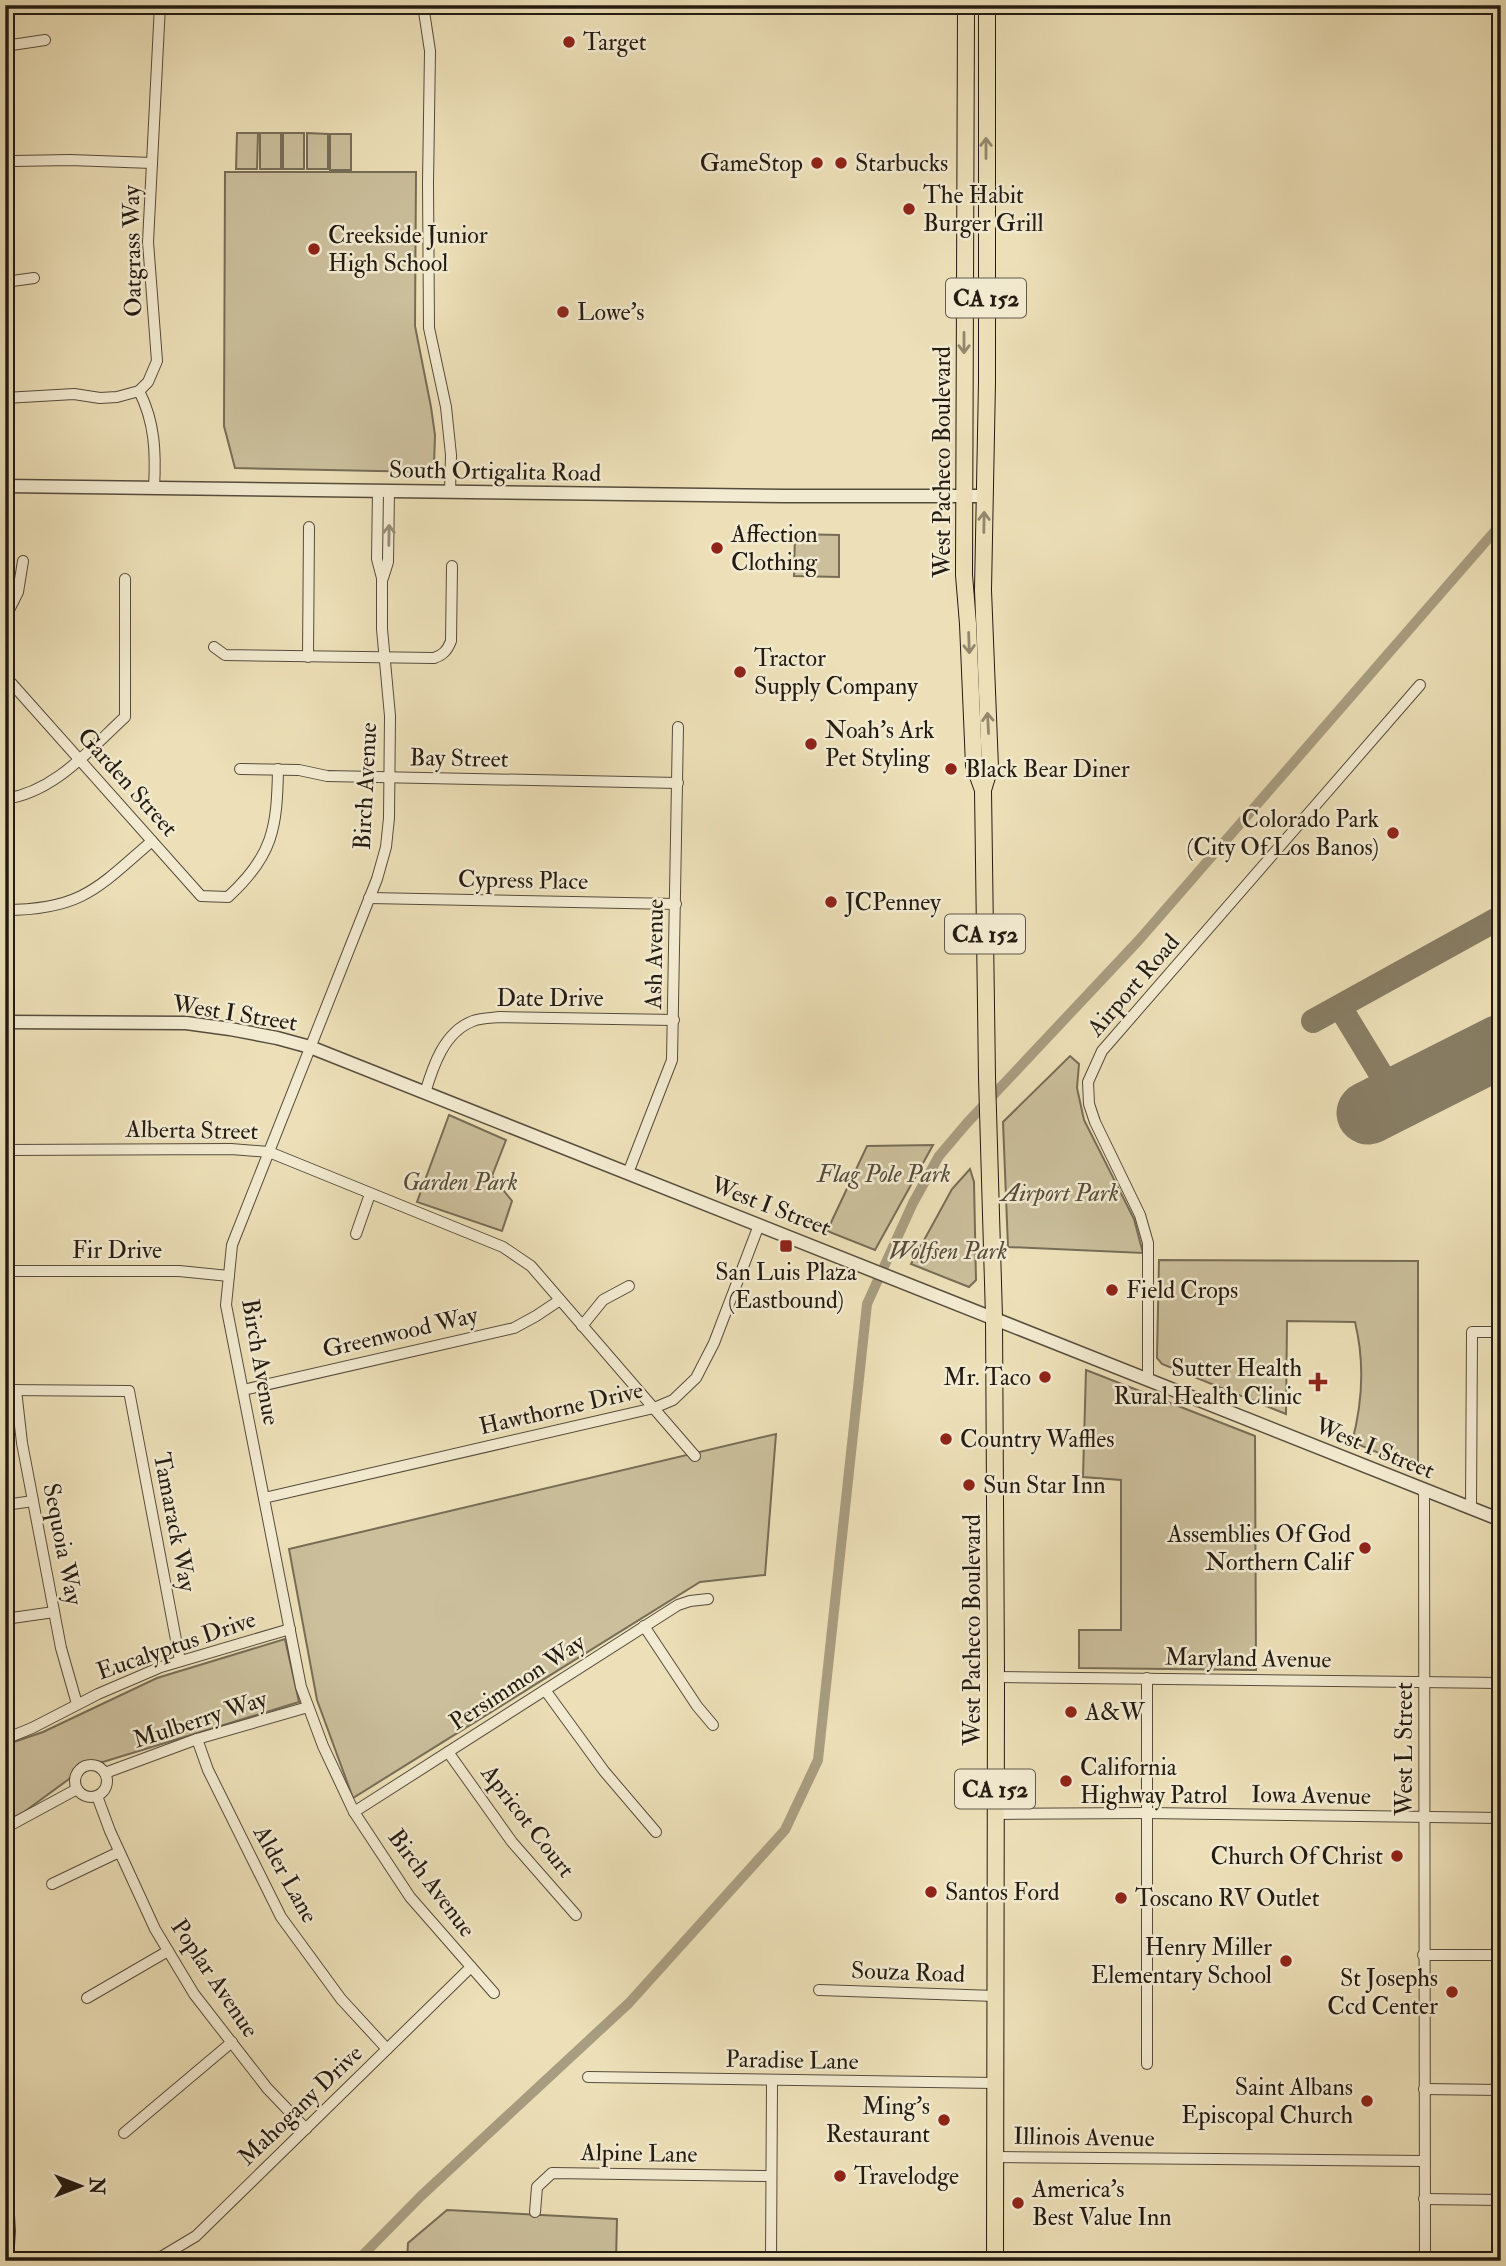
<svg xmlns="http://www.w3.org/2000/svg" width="1506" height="2266" font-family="'IM FELL Double Pica',serif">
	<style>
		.green { fill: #cbbf9c; stroke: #776d57; stroke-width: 2 }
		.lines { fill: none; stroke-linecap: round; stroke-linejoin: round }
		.canal { stroke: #a89d80; stroke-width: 10 }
		.taxiway { stroke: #887e65; stroke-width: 24 }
		.runway { stroke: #887e65; stroke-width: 63 }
		.minor-casing { stroke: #564c3c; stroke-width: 12 }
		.tertiary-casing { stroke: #564c3c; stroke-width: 15 }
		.trunk-casing { stroke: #231b12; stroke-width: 18 }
		.minor { stroke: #f3ebd1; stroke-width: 10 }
		.tertiary { stroke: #f3ebd1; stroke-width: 12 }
		.trunk { stroke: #ede0b8; stroke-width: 16 }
		.oneway { stroke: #92876d }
		.oneway2 { stroke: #958d7b }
		.poi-dot { fill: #8f2418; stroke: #f3ebd1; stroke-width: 2.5 }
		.labels { text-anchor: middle; stroke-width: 5; stroke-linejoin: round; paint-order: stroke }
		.shield { fill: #f3ebd1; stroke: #61594b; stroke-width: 2 }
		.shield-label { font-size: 23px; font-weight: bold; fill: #231b12 }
		.poi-label { font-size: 24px; fill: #231b12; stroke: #f3ebd1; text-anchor: start }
		.street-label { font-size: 24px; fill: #231b12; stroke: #f3ebd1 }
		.park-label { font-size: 24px; font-style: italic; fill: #554c3b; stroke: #f3ebd1 }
	</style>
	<rect width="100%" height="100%" fill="#ede0b8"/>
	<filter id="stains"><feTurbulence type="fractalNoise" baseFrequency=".00286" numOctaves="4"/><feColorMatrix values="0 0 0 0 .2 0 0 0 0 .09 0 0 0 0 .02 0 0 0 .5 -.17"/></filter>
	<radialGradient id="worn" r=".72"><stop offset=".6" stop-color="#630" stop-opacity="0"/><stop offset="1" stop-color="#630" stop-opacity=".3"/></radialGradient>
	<g class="green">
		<path d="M 237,133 L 258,133 L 257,169 L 236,169 Z"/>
		<rect x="260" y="133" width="21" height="36"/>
		<rect x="283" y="133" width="21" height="36"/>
		<path d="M 307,133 L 328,134 L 328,169 L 307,169 Z"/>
		<rect x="330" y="134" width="21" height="36"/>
		<path d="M 225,172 L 416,172 L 415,326 L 431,407 L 435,435 L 434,465 L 427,472 L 235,468 L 224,426 Z"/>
		<path d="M 795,534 L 839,535 L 839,577 L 794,576 Z"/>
		<path d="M 1070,1056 L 1079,1064 L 1077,1088 L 1084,1120 L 1134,1219 L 1143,1253 L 1008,1247 L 1003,1122 Z"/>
		<path d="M 449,1115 L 506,1140 L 492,1176 L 512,1201 L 502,1231 L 417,1202 Z"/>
		<path d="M 933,1145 L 875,1250 L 827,1231 L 867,1146 Z"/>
		<path d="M 970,1169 L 974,1182 L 976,1280 L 969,1287 L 911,1264 L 952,1189 Z"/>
		<path d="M 1159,1260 L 1418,1261 L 1418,1469 L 1352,1442 C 1363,1401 1365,1363 1355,1322 L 1287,1321 L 1286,1414 L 1162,1364 L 1157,1358 Z"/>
		<path d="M 1086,1370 L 1255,1436 L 1256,1670 L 1079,1668 L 1079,1630 L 1121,1630 L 1121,1480 L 1083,1477 Z"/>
		<path d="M 776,1434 L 765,1575 L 700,1582 L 353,1798 L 317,1700 L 289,1549 Z"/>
		<path d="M 285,1639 L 299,1702 L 103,1762 L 86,1761 L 78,1766 L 69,1779 L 24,1812 L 5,1822 L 5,1745 L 43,1732 L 157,1678 Z"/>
		<path d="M 447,2210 L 617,2219 L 616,2261 L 407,2261 L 408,2243 Z"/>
	</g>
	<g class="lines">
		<path class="canal" d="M 357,2261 L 421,2196 L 629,2003 L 785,1830 L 818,1760 L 867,1304 L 913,1203 L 939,1156 L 967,1123 L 1139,940 L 1501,524"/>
		<g class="taxiway">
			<path d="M 1340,1007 L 1396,1099"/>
			<path d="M 1313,1021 L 1501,917"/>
		</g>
		<path class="runway" d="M 1368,1113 L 1501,1046"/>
		<g class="minor-casing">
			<g id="minor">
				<path d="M 423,5 L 430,51 L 428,183 L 429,328 L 446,407 L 451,455 L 450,492"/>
				<path d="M 5,46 L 45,40"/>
				<path d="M 13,161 L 70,160 L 152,163"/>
				<path d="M 5,282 L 34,278"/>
				<path d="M 139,391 L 148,382 L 157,361 L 148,242 L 160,5"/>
				<path d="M 139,391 C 155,422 156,453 154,488"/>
				<path d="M 5,398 L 74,394 L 100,398 L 117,397 L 139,391"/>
				<path d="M 378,491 L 377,559 L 382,578 L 382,629 L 390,716 L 389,818 L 386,847 L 377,879 L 232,1245 L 226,1305 L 301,1687 L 323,1746 L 354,1812 L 410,1897 L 494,1993"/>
				<path d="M 383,578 L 388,562 L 389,491"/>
				<path d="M 5,618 L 18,592 L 23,561"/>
				<path d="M 214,647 L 225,655 L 434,658 C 443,655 447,651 451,641 L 452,566"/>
				<path d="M 308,657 L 309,527"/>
				<path d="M 5,676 L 201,896 L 228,897 C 273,856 277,828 278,769"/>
				<path d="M 240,769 L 299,770 L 327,776 L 678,783"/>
				<path d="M 5,799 C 55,792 90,749 125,717 L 125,579"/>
				<path d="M 369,898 L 676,904"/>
				<path d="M 5,910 C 81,910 98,888 152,841"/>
				<path d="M 425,1093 C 433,1066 444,1032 473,1021 C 481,1018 491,1018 500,1017 L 674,1020"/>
				<path d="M 5,1150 L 231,1149 L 269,1152 L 503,1247 L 531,1266 L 695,1456"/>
				<path d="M 628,1173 L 672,1060 L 678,727"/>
				<path d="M 356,1234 L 370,1194"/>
				<path d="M 5,1271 L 179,1271 L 229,1276"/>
				<path d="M 582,1326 L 603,1300 L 629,1286"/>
				<path d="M 1148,1379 L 1148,1243 L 1140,1215 L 1095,1122 L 1089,1104 L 1088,1082 L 1102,1051 L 1420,685"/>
				<path d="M 5,1390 L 129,1391 L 180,1661"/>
				<path d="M 16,1390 L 22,1443 L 61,1648 L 77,1704"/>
				<path d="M 243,1390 L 514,1328 L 536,1316 L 560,1300"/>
				<path d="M 1424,1490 L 1425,2261"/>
				<path d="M 264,1498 L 654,1408 L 673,1400 L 696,1378 L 714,1343 L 759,1225"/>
				<path d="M 5,1505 L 33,1501"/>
				<path d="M 1471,1508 L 1472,1332 L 1501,1332"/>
				<path d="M 5,1619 L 54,1612"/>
				<path d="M 644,1626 L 697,1706 L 713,1725"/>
				<path d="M 996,1677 L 1501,1683"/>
				<path d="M 1147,1678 L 1147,2064"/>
				<path d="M 545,1690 L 604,1771 L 656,1832"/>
				<path d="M 5,1739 L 32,1728 L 98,1694 L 161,1667 L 290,1629"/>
				<path d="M 197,1739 L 208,1770 L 281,1917 L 341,1999 L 387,2049"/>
				<path d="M 448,1752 L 512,1842 L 576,1915"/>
				<circle cx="91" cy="1781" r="16"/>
				<path d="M 105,1773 L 197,1739 L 308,1707"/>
				<path d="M 97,1796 L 110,1831 L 155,1929 L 194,1994 L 267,2088 L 306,2129"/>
				<path d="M 354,1812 L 678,1605 L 690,1601 L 708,1599"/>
				<path d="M 994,1814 L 1147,1813 L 1501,1818"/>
				<path d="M 5,1828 L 77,1789"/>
				<path d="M 52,1884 L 119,1852"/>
				<path d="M 1423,1955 L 1501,1955"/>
				<path d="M 819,1990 L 995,1996"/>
				<path d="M 87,1998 L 168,1951"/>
				<path d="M 588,2077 L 995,2083"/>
				<path d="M 1424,2089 L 1501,2090"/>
				<path d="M 124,2133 L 232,2042"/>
				<path d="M 5,2150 L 10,2231 L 8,2261"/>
				<path d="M 994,2157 L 1424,2161"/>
				<path d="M 1424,2199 L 1501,2200"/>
				<path d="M 535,2212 L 537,2187 L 552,2173 L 771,2176"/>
				<path d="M 150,2261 L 161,2257 L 196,2236 L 471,1967"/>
				<path d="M 771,2261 L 772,2081"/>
			</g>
		</g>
		<g class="tertiary-casing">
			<g id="tertiary">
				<path d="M 5,486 L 786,496 L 985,496"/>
				<path d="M 5,1022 L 186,1023 L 230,1029 L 277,1038 L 310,1047 L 1501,1520"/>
			</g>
		</g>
		<g class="trunk-casing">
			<g id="trunk">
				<path d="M 966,5 L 964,575 L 968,624 L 974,765 L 983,790"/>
				<path d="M 987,5 L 987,382 L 983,590 L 990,767 L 983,790 L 987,1077 L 994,1317 L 996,1677 L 995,2261"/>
			</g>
		</g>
		<use href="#minor" class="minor"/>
		<use href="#tertiary" class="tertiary"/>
		<use href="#trunk" class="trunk"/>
	</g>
	<defs><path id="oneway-shaft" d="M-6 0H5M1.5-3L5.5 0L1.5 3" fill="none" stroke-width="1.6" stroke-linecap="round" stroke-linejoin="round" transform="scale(1.75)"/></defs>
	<g class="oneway">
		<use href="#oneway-shaft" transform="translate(986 148) rotate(-90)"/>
		<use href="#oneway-shaft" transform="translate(964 343) rotate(90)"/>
		<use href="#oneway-shaft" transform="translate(984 522) rotate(-89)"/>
		<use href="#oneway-shaft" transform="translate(969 643) rotate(88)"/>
		<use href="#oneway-shaft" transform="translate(988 723) rotate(-93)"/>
	</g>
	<use class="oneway2" href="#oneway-shaft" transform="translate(389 535) rotate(-89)"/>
	<g class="poi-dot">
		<circle cx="569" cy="42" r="7"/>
		<circle cx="817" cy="163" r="7"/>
		<circle cx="841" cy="163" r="7"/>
		<circle cx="909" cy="209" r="7"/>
		<circle cx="314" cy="249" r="7"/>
		<circle cx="563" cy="312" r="7"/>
		<circle cx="717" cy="548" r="7"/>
		<circle cx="740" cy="672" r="7"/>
		<circle cx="811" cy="744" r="7"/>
		<circle cx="951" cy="769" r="7"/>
		<circle cx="1393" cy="833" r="7"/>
		<circle cx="831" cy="902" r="7"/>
		<rect x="779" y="1239" width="14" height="14" rx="3.5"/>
		<circle cx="1112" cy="1290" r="7"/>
		<circle cx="1045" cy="1377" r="7"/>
		<path d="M1314.5 1371.5h7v7h7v7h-7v7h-7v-7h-7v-7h7z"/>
		<circle cx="946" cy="1439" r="7"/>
		<circle cx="969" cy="1485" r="7"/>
		<circle cx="1365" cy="1548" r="7"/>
		<circle cx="1071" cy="1712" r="7"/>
		<circle cx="1066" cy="1781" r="7"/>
		<circle cx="1397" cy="1856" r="7"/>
		<circle cx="931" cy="1892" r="7"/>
		<circle cx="1121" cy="1898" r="7"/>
		<circle cx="1286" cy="1961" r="7"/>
		<circle cx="1452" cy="1992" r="7"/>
		<circle cx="1367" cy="2101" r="7"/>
		<circle cx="944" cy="2120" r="7"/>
		<circle cx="840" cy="2176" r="7"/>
		<circle cx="1018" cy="2203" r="7"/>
	</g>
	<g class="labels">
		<g class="shield">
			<rect x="946" y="278.5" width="80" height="39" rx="5"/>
			<rect x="945" y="914.5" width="80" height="39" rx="5"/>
			<rect x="955" y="1769.5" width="80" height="39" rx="5"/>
		</g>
		<g class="shield-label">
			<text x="986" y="306">CA 152</text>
			<text x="985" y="942">CA 152</text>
			<text x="995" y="1797">CA 152</text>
		</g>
		<g class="poi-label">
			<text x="583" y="50">Target</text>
			<text x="803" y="171" text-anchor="end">GameStop</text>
			<text x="855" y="171">Starbucks</text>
			<text x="923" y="203">The Habit<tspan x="923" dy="28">Burger Grill</tspan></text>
			<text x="328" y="243">Creekside Junior<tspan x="328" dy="28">High School</tspan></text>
			<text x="577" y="320">Lowe's</text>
			<text x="731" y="542">Affection<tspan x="731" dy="28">Clothing</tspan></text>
			<text x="754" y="666">Tractor<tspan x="754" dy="28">Supply Company</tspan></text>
			<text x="825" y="738">Noah's Ark<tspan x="825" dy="28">Pet Styling</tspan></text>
			<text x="965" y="777">Black Bear Diner</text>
			<text x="1379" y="827" text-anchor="end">Colorado Park<tspan x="1379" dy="28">(City Of Los Banos)</tspan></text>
			<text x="845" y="910">JCPenney</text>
			<text x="786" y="1280" text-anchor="middle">San Luis Plaza<tspan x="786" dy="28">(Eastbound)</tspan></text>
			<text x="1126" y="1298">Field Crops</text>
			<text x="1302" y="1376" text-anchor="end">Sutter Health<tspan x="1302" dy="28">Rural Health Clinic</tspan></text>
			<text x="1031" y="1385" text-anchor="end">Mr. Taco</text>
			<text x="960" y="1447">Country Waffles</text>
			<text x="983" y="1493">Sun Star Inn</text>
			<text x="1351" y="1542" text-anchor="end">Assemblies Of God<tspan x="1351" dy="28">Northern Calif</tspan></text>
			<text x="1085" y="1720">A&amp;W</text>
			<text x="1080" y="1775">California<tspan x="1080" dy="28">Highway Patrol</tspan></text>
			<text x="1383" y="1864" text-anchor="end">Church Of Christ</text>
			<text x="945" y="1900">Santos Ford</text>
			<text x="1135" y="1906">Toscano RV Outlet</text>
			<text x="1272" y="1955" text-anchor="end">Henry Miller<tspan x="1272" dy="28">Elementary School</tspan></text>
			<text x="1438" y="1986" text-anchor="end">St Josephs<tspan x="1438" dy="28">Ccd Center</tspan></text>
			<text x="1353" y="2095" text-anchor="end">Saint Albans<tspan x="1353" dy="28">Episcopal Church</tspan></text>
			<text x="930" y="2114" text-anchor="end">Ming's<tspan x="930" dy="28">Restaurant</tspan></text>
			<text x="854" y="2184">Travelodge</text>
			<text x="1032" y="2197">America's<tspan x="1032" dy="28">Best Value Inn</tspan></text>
		</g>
		<g class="street-label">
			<text transform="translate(132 251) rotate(-91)" y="8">Oatgrass Way</text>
			<text transform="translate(942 462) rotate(-90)" y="8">West Pacheco Boulevard</text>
			<text transform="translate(495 471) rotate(1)" y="8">South Ortigalita Road</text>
			<text transform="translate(459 758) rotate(1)" y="8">Bay Street</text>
			<text transform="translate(128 782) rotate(48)" y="8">Garden Street</text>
			<text transform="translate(365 786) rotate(-87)" y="8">Birch Avenue</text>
			<text transform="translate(523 880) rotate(1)" y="8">Cypress Place</text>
			<text transform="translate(654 954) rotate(-89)" y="8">Ash Avenue</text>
			<text transform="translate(1133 985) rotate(-49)" y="8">Airport Road</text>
			<text x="550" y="1006">Date Drive</text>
			<text transform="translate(235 1013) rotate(9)" y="8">West I Street</text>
			<text transform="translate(192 1130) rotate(1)" y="8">Alberta Street</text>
			<text transform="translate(771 1206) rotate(21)" y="8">West I Street</text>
			<text x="117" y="1258">Fir Drive</text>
			<text transform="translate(400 1332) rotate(-13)" y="8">Greenwood Way</text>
			<text transform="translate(261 1362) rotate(80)" y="8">Birch Avenue</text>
			<text transform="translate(561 1408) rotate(-13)" y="8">Hawthorne Drive</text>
			<text transform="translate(1375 1448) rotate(22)" y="8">West I Street</text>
			<text transform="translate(175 1522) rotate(79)" y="8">Tamarack Way</text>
			<text transform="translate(63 1544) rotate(79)" y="8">Sequoia Way</text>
			<text transform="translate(972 1630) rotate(-90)" y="8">West Pacheco Boulevard</text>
			<text transform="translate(176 1645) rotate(-19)" y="8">Eucalyptus Drive</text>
			<text transform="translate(1248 1658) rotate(1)" y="8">Maryland Avenue</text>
			<text transform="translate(517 1682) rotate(-33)" y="8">Persimmon Way</text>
			<text transform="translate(200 1719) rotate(-18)" y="8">Mulberry Way</text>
			<text transform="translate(1404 1749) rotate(-90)" y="8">West L Street</text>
			<text transform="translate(1311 1795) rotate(1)" y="8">Iowa Avenue</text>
			<text transform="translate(528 1821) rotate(52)" y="8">Apricot Court</text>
			<text transform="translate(286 1874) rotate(61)" y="8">Alder Lane</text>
			<text transform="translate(432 1883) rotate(53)" y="8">Birch Avenue</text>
			<text transform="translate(908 1972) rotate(2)" y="8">Souza Road</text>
			<text transform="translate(215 1978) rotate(56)" y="8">Poplar Avenue</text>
			<text transform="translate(792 2060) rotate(1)" y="8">Paradise Lane</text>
			<text transform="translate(300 2105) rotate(-44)" y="8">Mahogany Drive</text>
			<text transform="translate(1084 2137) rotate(1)" y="8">Illinois Avenue</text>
			<text transform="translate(639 2153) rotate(1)" y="8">Alpine Lane</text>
		</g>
		<g class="park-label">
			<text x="884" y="1182">Flag Pole Park</text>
			<text x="460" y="1190">Garden Park</text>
			<text x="1060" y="1201">Airport Park</text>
			<text x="948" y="1259">Wolfsen Park</text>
		</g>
	</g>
	<rect width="1506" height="2266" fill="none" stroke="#ede0b8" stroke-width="28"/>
	<rect x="7" y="7" width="1492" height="2252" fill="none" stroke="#231b12" stroke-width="3.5"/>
	<rect x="14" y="14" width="1478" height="2238" fill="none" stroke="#231b12" stroke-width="2"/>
	<g transform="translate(80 2186) rotate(90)" stroke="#f3ebd1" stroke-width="5" paint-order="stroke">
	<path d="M0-5L12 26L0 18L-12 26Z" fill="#231b12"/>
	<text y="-10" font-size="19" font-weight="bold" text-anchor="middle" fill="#231b12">N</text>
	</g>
	<rect width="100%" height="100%" filter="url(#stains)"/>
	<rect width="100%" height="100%" fill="url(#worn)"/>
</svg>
